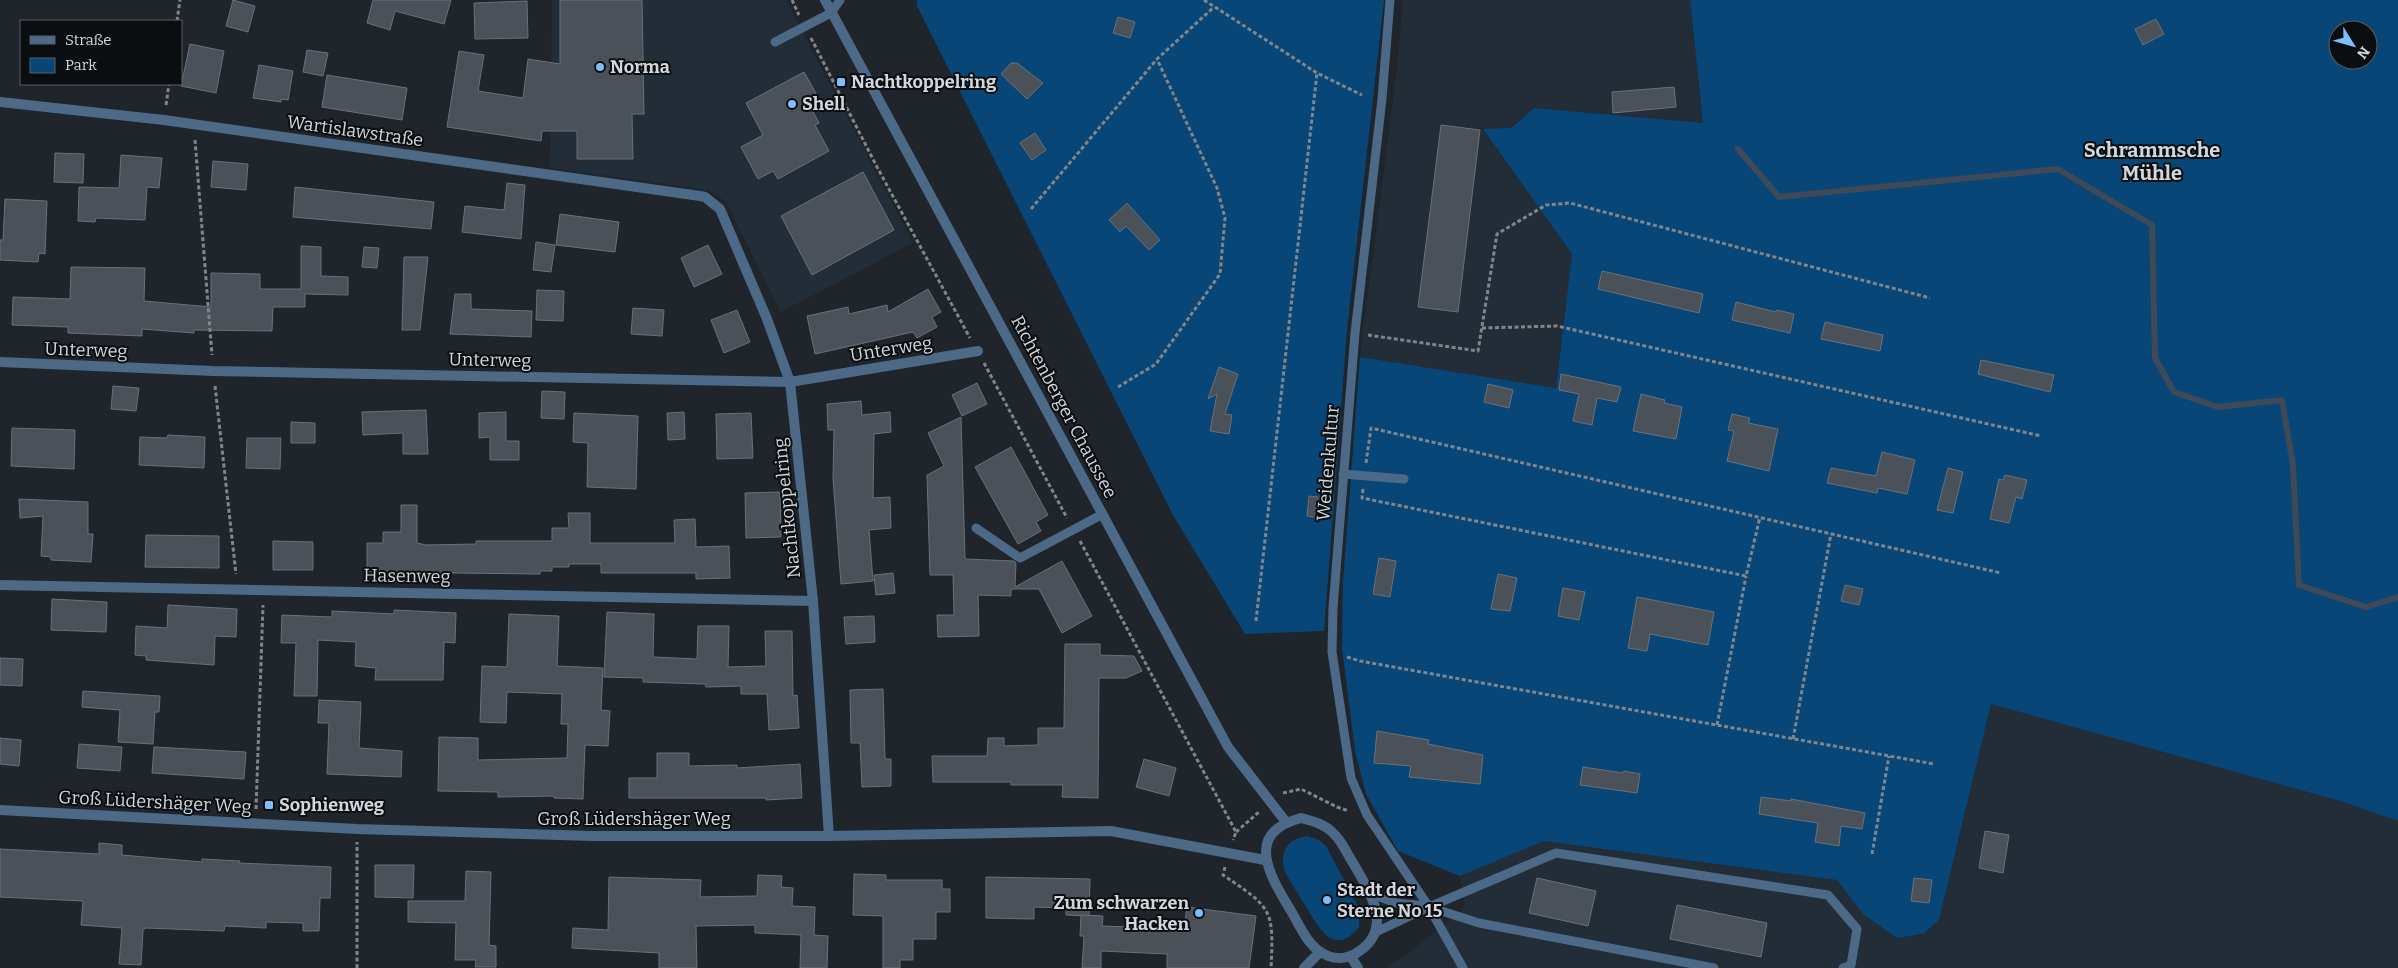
<svg xmlns="http://www.w3.org/2000/svg" width="2398" height="968" font-family="Bitter,serif">
	<style>
		.built { fill: #222d38 }
		.green { fill: #084677; fill-rule: evenodd }
		.lines { fill: none; stroke-linecap: round; stroke-linejoin: round }
		.stream { stroke: #3f4958; stroke-width: 6 }
		.building { fill: #4b5158; stroke: #6a7178 }
		.path { stroke: #81868b; stroke-width: 3; stroke-dasharray: 4 2.5; stroke-linecap: butt }
		.service { stroke: #4c6987; stroke-width: 9 }
		.minor { stroke: #4c6987; stroke-width: 10 }
		.tertiary { stroke: #4c6987; stroke-width: 10 }
		.poi-dot { fill: #7fbdfa; stroke: #0b0e11; stroke-width: 2 }
		.labels { text-anchor: middle; stroke-width: 4; stroke-linejoin: round; paint-order: stroke }
		.poi-label { font-size: 18px; font-weight: bold; fill: #d3d7db; stroke: #0b0e11; text-anchor: start }
		.street-label { font-size: 18px; fill: #d3d7db; stroke: #0b0e11 }
		.quarter-label { font-size: 20px; font-weight: bold; fill: #d3d7db; stroke: #0b0e11 }
	</style>
	<rect width="100%" height="100%" fill="#1f252b"/>
	<g class="built">
		<path d="M 552,0 L 786,0 L 913,243 L 781,312 L 726,202 L 709,190 L 550,168 Z"/>
		<path d="M 1403,0 L 1690,0 L 1703,124 L 1534,108 L 1511,128 L 1483,130 L 1572,254 L 1556,388 L 1360,357 L 1396,77 Z"/>
		<path d="M 1991,704 L 2398,817 L 2398,968 L 1386,968 L 1404,957 L 1465,908 L 1460,876 L 1544,841 L 1837,880 L 1864,915 L 1897,938 L 1923,934 L 1939,920 Z"/>
	</g>
	<g class="green">
		<path d="M 917,0 L 1384,0 L 1347,330 L 1324,631 L 1245,634 L 1173,515 L 917,6 Z"/>
		<path d="M 1690,0 L 2398,0 L 2398,821 L 2347,803 L 1991,704 L 1939,920 L 1923,934 L 1897,938 L 1864,915 L 1837,880 L 1544,841 L 1460,876 L 1398,851 L 1366,794 L 1355,751 L 1342,648 L 1343,582 L 1360,357 L 1556,388 L 1572,254 L 1483,129 L 1511,128 L 1534,108 L 1703,123 ZM 2338,30 L 2368,30 L 2368,60 L 2338,60 Z"/>
		<path d="M 1307,836 L 1319,840 L 1326,846 L 1359,908 L 1359,927 C 1335,957 1320,930 1307,908 C 1299,896 1292,884 1285,872 C 1279,852 1287,839 1307,836 Z"/>
	</g>
	<g class="lines">
		<path class="stream" d="M 1738,149 L 1779,197 L 2058,169 L 2152,225 L 2155,358 L 2174,392 L 2218,407 L 2282,400 L 2293,465 L 2299,585 L 2366,607 L 2398,597"/>
	</g>
	<g class="building">
		<path d="M 233,0 L 255,6 L 248,32 L 226,26 Z"/>
		<path d="M 373,0 L 451,0 L 444,24 L 395,11 L 390,30 L 367,23 Z"/>
		<path d="M 560,0 L 642,0 L 644,114 L 632,114 L 633,159 L 577,159 L 577,131 L 542,131 L 541,141 L 447,127 L 459,51 L 484,55 L 478,91 L 523,98 L 528,59 L 560,64 Z"/>
		<path d="M 527,1 L 528,38 L 475,39 L 474,3 Z"/>
		<path d="M 1118,17 L 1135,22 L 1130,38 L 1113,33 Z"/>
		<path d="M 2156,19 L 2164,34 L 2143,45 L 2135,29 Z"/>
		<path d="M 190,44 L 224,51 L 216,93 L 181,86 Z"/>
		<path d="M 307,50 L 328,53 L 323,76 L 303,72 Z"/>
		<path d="M 1011,63 L 1017,63 L 1043,83 L 1027,99 L 1001,74 Z"/>
		<path d="M 259,65 L 293,71 L 288,100 L 281,99 L 281,102 L 253,98 Z"/>
		<path d="M 804,72 L 818,97 L 808,102 L 819,123 L 815,125 L 829,151 L 778,179 L 773,171 L 758,179 L 741,147 L 763,135 L 746,103 Z"/>
		<path d="M 327,75 L 407,88 L 402,120 L 322,107 Z"/>
		<path d="M 1674,87 L 1676,107 L 1613,113 L 1612,92 Z"/>
		<path d="M 1441,125 L 1480,130 L 1458,312 L 1418,307 Z"/>
		<path d="M 1035,133 L 1046,150 L 1032,160 L 1020,143 Z"/>
		<path d="M 55,153 L 84,154 L 83,183 L 54,182 Z"/>
		<path d="M 121,155 L 162,158 L 159,188 L 147,187 L 145,220 L 96,218 L 95,222 L 78,221 L 79,187 L 119,188 Z"/>
		<path d="M 213,161 L 248,164 L 246,190 L 211,187 Z"/>
		<path d="M 863,172 L 894,230 L 812,275 L 781,216 Z"/>
		<path d="M 507,183 L 525,185 L 521,239 L 462,232 L 465,206 L 504,210 Z"/>
		<path d="M 295,187 L 434,202 L 431,229 L 293,217 Z"/>
		<path d="M 5,199 L 47,201 L 45,254 L 39,253 L 38,262 L 0,260 L 0,240 L 3,240 Z"/>
		<path d="M 1127,203 L 1160,240 L 1149,250 L 1126,226 L 1120,232 L 1109,220 Z"/>
		<path d="M 560,214 L 619,222 L 615,252 L 556,245 Z"/>
		<path d="M 536,242 L 555,245 L 551,272 L 533,270 Z"/>
		<path d="M 708,245 L 722,274 L 694,287 L 681,258 Z"/>
		<path d="M 301,246 L 321,247 L 321,276 L 348,277 L 348,295 L 305,294 L 305,307 L 273,307 L 272,331 L 194,330 L 194,333 L 142,329 L 142,336 L 68,333 L 68,327 L 12,325 L 13,297 L 70,299 L 71,267 L 145,268 L 144,301 L 211,307 L 211,273 L 260,274 L 260,289 L 301,289 Z"/>
		<path d="M 364,247 L 379,248 L 377,268 L 362,267 Z"/>
		<path d="M 404,257 L 428,257 L 420,330 L 402,330 Z"/>
		<path d="M 1602,271 L 1703,294 L 1699,313 L 1598,289 Z"/>
		<path d="M 928,289 L 941,312 L 932,317 L 937,327 L 917,338 L 913,332 L 815,354 L 807,316 L 848,307 L 849,314 L 887,305 L 888,312 Z"/>
		<path d="M 537,290 L 564,291 L 563,321 L 536,320 Z"/>
		<path d="M 455,294 L 471,294 L 471,309 L 532,311 L 531,337 L 450,334 Z"/>
		<path d="M 1736,302 L 1776,312 L 1777,310 L 1794,314 L 1790,333 L 1732,320 Z"/>
		<path d="M 633,308 L 664,310 L 662,336 L 631,334 Z"/>
		<path d="M 737,310 L 750,342 L 724,353 L 711,320 Z"/>
		<path d="M 1825,322 L 1883,335 L 1880,351 L 1821,339 Z"/>
		<path d="M 1981,360 L 2054,375 L 2050,392 L 1978,374 Z"/>
		<path d="M 1219,367 L 1238,374 L 1225,414 L 1232,415 L 1229,434 L 1210,431 L 1217,394 L 1208,399 Z"/>
		<path d="M 1561,374 L 1621,387 L 1617,402 L 1597,398 L 1592,425 L 1573,421 L 1579,394 L 1559,390 Z"/>
		<path d="M 977,383 L 987,404 L 962,416 L 952,395 Z"/>
		<path d="M 1488,384 L 1513,390 L 1509,408 L 1484,402 Z"/>
		<path d="M 113,386 L 139,388 L 136,411 L 111,409 Z"/>
		<path d="M 542,391 L 565,392 L 564,419 L 541,418 Z"/>
		<path d="M 1641,394 L 1665,400 L 1664,403 L 1682,407 L 1676,439 L 1633,431 Z"/>
		<path d="M 861,401 L 862,415 L 890,412 L 891,432 L 874,434 L 873,498 L 890,497 L 891,528 L 869,530 L 873,581 L 841,584 L 833,478 L 834,430 L 828,430 L 827,404 Z"/>
		<path d="M 426,410 L 428,454 L 403,454 L 403,433 L 363,435 L 362,412 Z"/>
		<path d="M 506,412 L 506,441 L 519,441 L 519,460 L 490,460 L 490,437 L 479,438 L 479,413 Z"/>
		<path d="M 684,412 L 685,439 L 668,440 L 667,413 Z"/>
		<path d="M 574,413 L 638,416 L 636,489 L 587,487 L 588,443 L 573,442 Z"/>
		<path d="M 751,413 L 753,458 L 717,459 L 716,414 Z"/>
		<path d="M 1732,414 L 1750,418 L 1748,423 L 1778,429 L 1769,471 L 1727,461 L 1734,431 L 1728,430 Z"/>
		<path d="M 961,417 L 965,559 L 1014,561 L 1016,563 L 1015,587 L 1062,561 L 1092,616 L 1062,633 L 1039,589 L 1011,589 L 1011,596 L 978,595 L 979,636 L 938,637 L 937,615 L 954,615 L 953,575 L 930,575 L 927,475 L 944,466 L 928,433 Z"/>
		<path d="M 291,422 L 315,423 L 315,443 L 291,443 Z"/>
		<path d="M 12,428 L 75,430 L 74,469 L 11,466 Z"/>
		<path d="M 168,435 L 205,437 L 204,468 L 139,465 L 140,437 L 167,438 Z"/>
		<path d="M 247,438 L 281,438 L 280,469 L 246,468 Z"/>
		<path d="M 1011,447 L 1048,515 L 1036,522 L 1041,531 L 1018,544 L 975,467 Z"/>
		<path d="M 1882,452 L 1915,460 L 1907,494 L 1878,488 L 1877,493 L 1827,483 L 1831,468 L 1876,476 Z"/>
		<path d="M 1948,468 L 1963,472 L 1953,513 L 1937,510 Z"/>
		<path d="M 2005,475 L 2027,480 L 2022,499 L 2016,497 L 2009,523 L 1990,519 L 1999,479 L 2003,480 Z"/>
		<path d="M 780,492 L 781,537 L 746,538 L 745,493 Z"/>
		<path d="M 1309,496 L 1325,498 L 1323,518 L 1307,516 Z"/>
		<path d="M 19,499 L 88,502 L 88,534 L 93,534 L 91,562 L 51,560 L 51,557 L 41,556 L 43,516 L 20,518 Z"/>
		<path d="M 401,505 L 417,505 L 417,543 L 426,545 L 476,544 L 476,541 L 552,541 L 552,528 L 569,528 L 568,513 L 590,513 L 590,543 L 675,543 L 674,520 L 695,519 L 696,547 L 729,546 L 730,578 L 696,579 L 696,573 L 601,573 L 601,564 L 569,564 L 569,567 L 552,567 L 552,571 L 540,571 L 540,574 L 367,572 L 367,543 L 383,543 L 383,532 L 401,532 Z"/>
		<path d="M 146,535 L 219,536 L 219,568 L 145,567 Z"/>
		<path d="M 273,541 L 313,542 L 313,570 L 273,570 Z"/>
		<path d="M 1379,558 L 1396,561 L 1390,597 L 1373,594 Z"/>
		<path d="M 893,573 L 895,593 L 876,595 L 874,575 Z"/>
		<path d="M 1498,574 L 1517,578 L 1510,611 L 1491,609 Z"/>
		<path d="M 1845,585 L 1863,589 L 1859,605 L 1841,601 Z"/>
		<path d="M 1563,588 L 1585,592 L 1579,620 L 1558,616 Z"/>
		<path d="M 1637,597 L 1714,612 L 1708,645 L 1650,634 L 1647,651 L 1628,648 Z"/>
		<path d="M 52,599 L 107,602 L 106,632 L 51,630 Z"/>
		<path d="M 168,605 L 237,609 L 236,637 L 215,636 L 214,665 L 146,660 L 146,656 L 135,655 L 136,626 L 167,628 Z"/>
		<path d="M 394,610 L 456,613 L 455,643 L 444,642 L 443,680 L 375,680 L 376,668 L 355,666 L 356,642 L 318,640 L 317,696 L 294,696 L 296,643 L 281,643 L 282,615 L 332,617 L 332,611 L 394,614 Z"/>
		<path d="M 607,612 L 654,614 L 653,657 L 697,659 L 698,626 L 729,626 L 728,667 L 766,666 L 765,631 L 792,631 L 793,696 L 797,695 L 799,728 L 769,730 L 767,694 L 741,694 L 741,686 L 706,687 L 705,684 L 643,682 L 643,678 L 604,677 Z"/>
		<path d="M 509,614 L 559,616 L 557,666 L 603,668 L 601,710 L 610,711 L 608,746 L 585,745 L 583,799 L 554,798 L 554,796 L 498,797 L 498,792 L 438,791 L 439,737 L 478,738 L 478,760 L 567,758 L 568,724 L 561,724 L 562,694 L 507,692 L 506,723 L 480,722 L 482,666 L 507,667 Z"/>
		<path d="M 874,616 L 875,642 L 846,644 L 844,617 Z"/>
		<path d="M 1065,644 L 1100,644 L 1100,655 L 1134,656 L 1142,671 L 1126,678 L 1099,678 L 1098,798 L 1062,797 L 1063,785 L 1011,785 L 1011,782 L 933,782 L 932,756 L 987,756 L 988,738 L 1004,738 L 1004,746 L 1038,745 L 1038,728 L 1064,728 Z"/>
		<path d="M 0,658 L 23,659 L 22,686 L 0,685 Z"/>
		<path d="M 883,689 L 885,759 L 891,759 L 891,786 L 862,787 L 860,743 L 851,743 L 850,690 Z"/>
		<path d="M 83,691 L 160,696 L 159,712 L 155,712 L 153,744 L 118,742 L 120,710 L 82,707 Z"/>
		<path d="M 319,700 L 361,702 L 359,748 L 402,751 L 401,777 L 327,774 L 329,723 L 318,723 Z"/>
		<path d="M 1377,731 L 1429,740 L 1428,744 L 1483,755 L 1480,784 L 1409,777 L 1411,766 L 1374,763 Z"/>
		<path d="M 0,738 L 21,740 L 19,766 L 0,764 Z"/>
		<path d="M 79,744 L 122,747 L 120,771 L 77,768 Z"/>
		<path d="M 154,747 L 246,752 L 244,779 L 152,773 Z"/>
		<path d="M 657,753 L 689,753 L 689,766 L 737,765 L 737,768 L 800,764 L 802,798 L 766,800 L 766,798 L 629,798 L 629,778 L 657,778 Z"/>
		<path d="M 1144,759 L 1176,768 L 1169,796 L 1136,787 Z"/>
		<path d="M 1583,767 L 1623,773 L 1624,771 L 1640,774 L 1637,793 L 1580,785 Z"/>
		<path d="M 1761,797 L 1791,801 L 1791,799 L 1865,813 L 1862,829 L 1841,826 L 1839,846 L 1815,842 L 1818,823 L 1759,814 Z"/>
		<path d="M 1985,831 L 2009,835 L 2003,873 L 1979,868 Z"/>
		<path d="M 99,843 L 122,845 L 122,855 L 202,862 L 202,859 L 240,861 L 239,863 L 331,867 L 330,898 L 320,898 L 319,931 L 303,931 L 303,923 L 266,922 L 266,928 L 225,926 L 224,931 L 146,928 L 143,930 L 141,965 L 119,964 L 122,928 L 81,925 L 83,901 L 0,897 L 0,849 L 99,854 Z"/>
		<path d="M 375,865 L 414,865 L 413,898 L 375,897 Z"/>
		<path d="M 466,871 L 491,872 L 489,945 L 496,946 L 496,967 L 475,967 L 476,960 L 455,960 L 456,923 L 408,922 L 408,901 L 465,901 Z"/>
		<path d="M 854,874 L 886,875 L 886,880 L 942,880 L 942,889 L 950,889 L 950,912 L 936,912 L 936,939 L 913,939 L 913,960 L 900,960 L 900,968 L 883,968 L 883,916 L 853,915 Z"/>
		<path d="M 758,875 L 782,876 L 781,887 L 793,888 L 792,906 L 815,907 L 814,935 L 828,936 L 827,968 L 800,968 L 801,935 L 755,933 L 755,925 L 696,926 L 697,968 L 659,968 L 659,953 L 572,948 L 573,928 L 608,930 L 609,877 L 701,880 L 700,897 L 757,896 Z"/>
		<path d="M 986,877 L 1090,879 L 1089,916 L 1066,915 L 1066,908 L 1034,907 L 1034,919 L 986,918 Z"/>
		<path d="M 1537,878 L 1596,891 L 1588,926 L 1529,913 Z"/>
		<path d="M 1914,878 L 1932,880 L 1929,903 L 1911,901 Z"/>
		<path d="M 1677,905 L 1767,923 L 1761,957 L 1670,939 Z"/>
		<path d="M 1187,907 L 1256,916 L 1249,968 L 1167,968 L 1167,954 L 1101,951 L 1101,968 L 1082,968 L 1084,936 L 1080,936 L 1081,915 L 1103,916 L 1102,926 L 1184,929 Z"/>
	</g>
	<g class="lines">
		<g class="path">
			<path d="M 792,0 L 799,15"/>
			<path d="M 1204,0 L 1317,73 L 1362,95"/>
			<path d="M 177,21 L 180,0"/>
			<path d="M 811,38 L 877,167 L 970,338"/>
			<path d="M 166,105 L 169,84"/>
			<path d="M 195,140 L 212,355"/>
			<path d="M 1031,209 L 1157,59 L 1214,7"/>
			<path d="M 1482,328 L 1557,326 L 2041,436"/>
			<path d="M 1368,335 L 1478,351 L 1497,234 L 1546,205 L 1570,203 L 1930,298"/>
			<path d="M 984,363 L 1067,518"/>
			<path d="M 215,386 L 236,574"/>
			<path d="M 1118,387 L 1156,364 L 1220,274 L 1225,218 L 1217,188 L 1157,59"/>
			<path d="M 1366,463 L 1371,428 L 2001,573"/>
			<path d="M 1363,489 L 1362,498 L 1746,576 L 1760,517"/>
			<path d="M 1080,541 L 1236,832 L 1233,840"/>
			<path d="M 1256,621 L 1317,73"/>
			<path d="M 1347,657 L 1360,661 L 1934,764"/>
			<path d="M 1717,725 L 1746,576"/>
			<path d="M 1793,739 L 1831,534"/>
			<path d="M 1283,793 L 1301,789 L 1337,807 L 1349,811"/>
			<path d="M 256,809 L 263,605"/>
			<path d="M 1236,832 L 1259,812"/>
			<path d="M 1872,854 L 1889,756"/>
			<path d="M 1225,867 L 1223,875 C 1272,908 1274,909 1271,968"/>
			<path d="M 357,968 L 357,842"/>
		</g>
		<g class="service">
			<path d="M 1390,0 L 1382,99 L 1355,333 L 1333,608 L 1332,652 L 1351,778 L 1367,815 L 1429,907"/>
			<path d="M 775,42 L 831,13 L 840,0"/>
			<path d="M 1343,474 L 1404,479"/>
			<path d="M 976,528 L 1020,558 L 1103,514"/>
			<path d="M 1372,894 L 1396,903 L 1427,906"/>
			<path d="M 1376,932 L 1429,907 L 1556,853 L 1828,895 L 1857,929 L 1851,965 L 1843,968"/>
			<path d="M 1463,968 L 1429,907 L 1479,923 L 1714,968"/>
		</g>
		<g class="minor">
			<path d="M 0,102 L 164,120 L 700,196 L 705,197 L 720,209 L 767,319 L 790,382 L 813,601 L 829,836"/>
			<path d="M 0,362 L 213,371 L 790,382 L 978,351"/>
			<path d="M 0,585 L 813,601"/>
			<path d="M 0,810 L 357,829 L 592,836 L 829,836 L 1111,831 L 1265,860"/>
			<path d="M 1304,968 L 1320,952"/>
		</g>
		<g class="tertiary">
			<path d="M 825,0 L 1228,747 L 1286,822"/>
			<path d="M 1301,818 C 1313,821 1325,824 1334,834 C 1342,841 1347,854 1353,863 C 1368,889 1394,926 1361,950 C 1348,960 1333,961 1319,951 C 1306,942 1299,924 1291,911 C 1270,876 1243,833 1301,818 Z"/>
			<path d="M 1351,957 L 1358,968"/>
		</g>
	</g>
	<g class="poi-dot">
		<circle cx="600" cy="67" r="5"/>
		<rect x="836" y="77" width="10" height="10" rx="2.5"/>
		<circle cx="792" cy="104" r="5"/>
		<rect x="264" y="800" width="10" height="10" rx="2.5"/>
		<circle cx="1327" cy="900" r="5"/>
		<circle cx="1199" cy="913" r="5"/>
	</g>
	<g class="labels">
		<g class="poi-label">
			<text x="610" y="73">Norma</text>
			<text x="851" y="88">Nachtkoppelring</text>
			<text x="802" y="110">Shell</text>
			<text x="279" y="811">Sophienweg</text>
			<text x="1337" y="896">Stadt der<tspan x="1337" dy="21">Sterne No 15</tspan></text>
			<text x="1189" y="909" text-anchor="end">Zum schwarzen<tspan x="1189" dy="21">Hacken</tspan></text>
		</g>
		<g class="street-label">
			<text transform="translate(355 131) rotate(8)" y="6">Wartislawstraße</text>
			<text transform="translate(891 349) rotate(-9)" y="6">Unterweg</text>
			<text transform="translate(86 350) rotate(2)" y="6">Unterweg</text>
			<text transform="translate(490 360) rotate(1)" y="6">Unterweg</text>
			<text transform="translate(1064 407) rotate(62)" y="6">Richtenberger Chaussee</text>
			<text transform="translate(1328 463) rotate(-85)" y="6">Weidenkultur</text>
			<text transform="translate(787 508) rotate(-96)" y="6">Nachtkoppelring</text>
			<text transform="translate(407 576) rotate(1)" y="6">Hasenweg</text>
			<text transform="translate(155 802) rotate(3)" y="6">Groß Lüdershäger Weg</text>
			<text x="634" y="825">Groß Lüdershäger Weg</text>
		</g>
		<g class="quarter-label">
			<text x="2152" y="157">Schrammsche<tspan x="2152" dy="23">Mühle</tspan></text>
		</g>
	</g>
	<rect x="20" y="20" width="162" height="65" fill="#0b0e11" stroke="#5b5e62"/>
	<rect x="30" y="36" width="25" height="8" fill="#4c6987" stroke="#5b5e62"/>
	<text x="65" y="45" font-size="15" fill="#d3d7db">Straße</text>
	<rect x="30" y="58" width="25" height="15" fill="#084677" stroke="#5b5e62"/>
	<text x="65" y="70" font-size="15" fill="#d3d7db">Park</text>
	<g transform="translate(2353 45) rotate(127)"><circle r="24" fill="#0b0e11" stroke="#5b5e62"/>
	<path d="M0-4L9 19L0 12L-9 19Z" fill="#7fbdfa"/>
	<text y="-8" font-size="14" font-weight="bold" text-anchor="middle" fill="#d3d7db">N</text>
	</g>
</svg>
